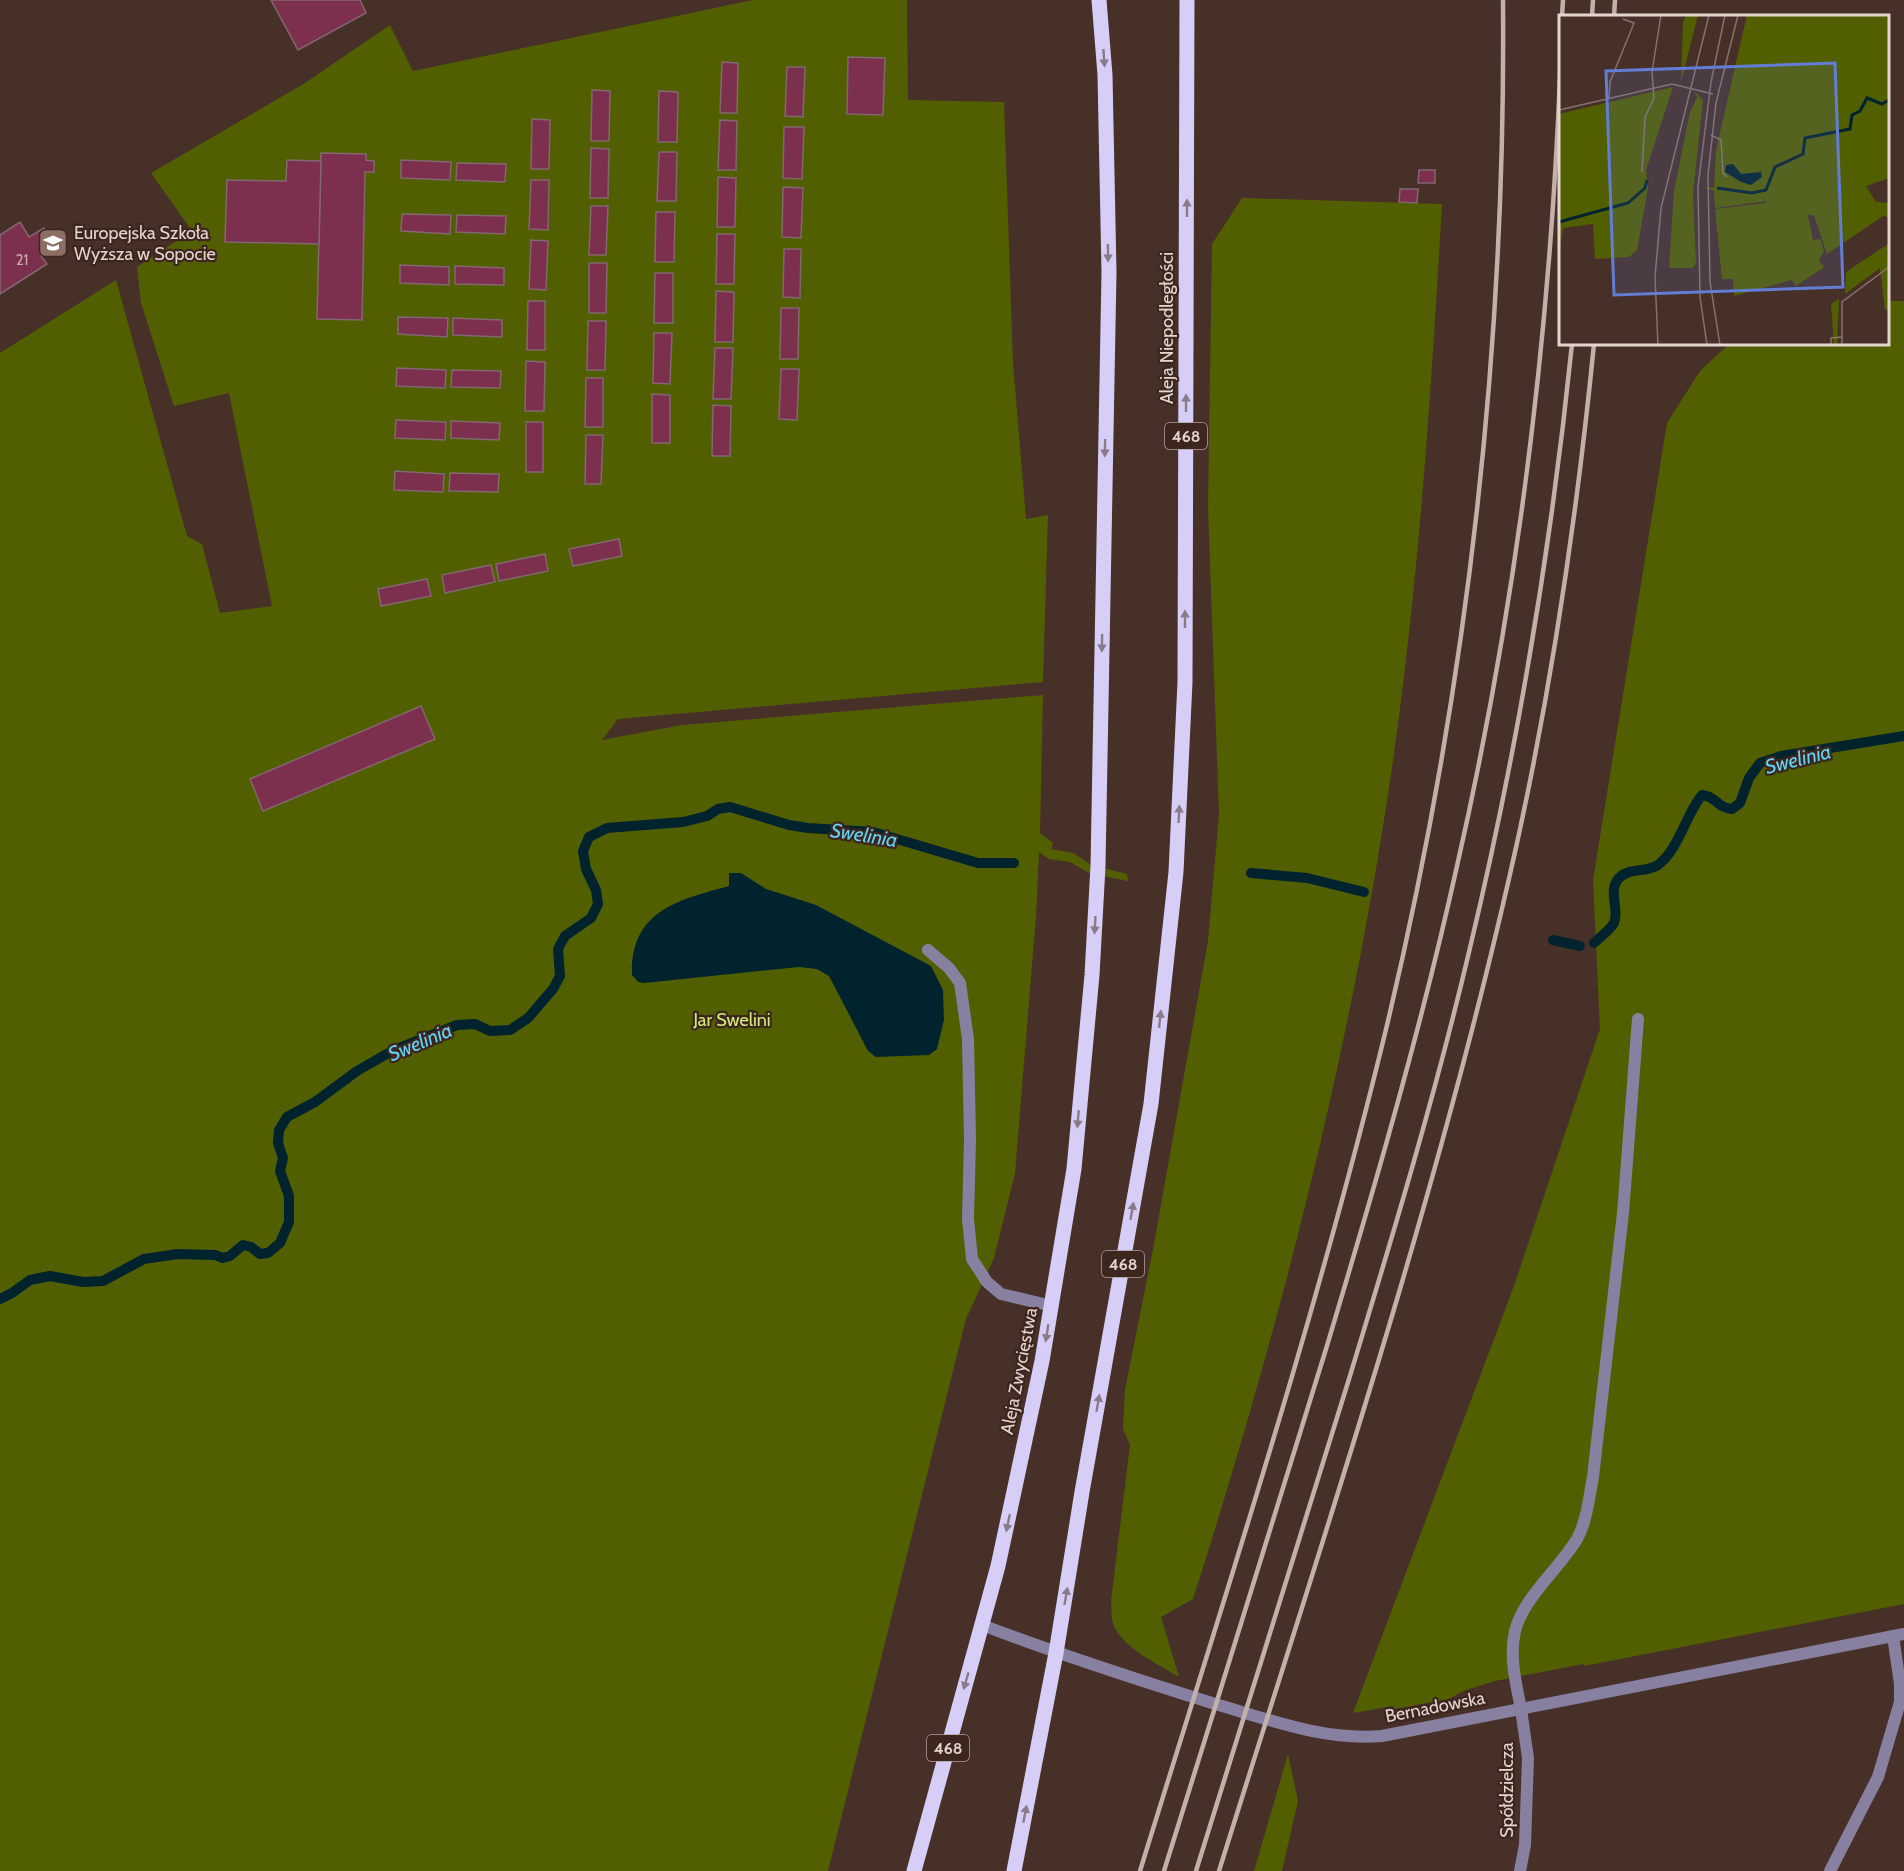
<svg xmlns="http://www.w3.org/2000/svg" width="1904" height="1871" font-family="Cabin,sans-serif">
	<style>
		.green { fill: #525f01 }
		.water { fill: #00232e }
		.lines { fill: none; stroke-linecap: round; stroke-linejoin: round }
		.stream { stroke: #00232e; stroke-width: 10 }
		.building { fill: #7c304e; stroke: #82676f; stroke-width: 1.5 }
		.lane { stroke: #8780a1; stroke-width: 12 }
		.street { stroke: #8780a1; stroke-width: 12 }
		.primary { stroke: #d7cef7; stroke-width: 15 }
		.rail { stroke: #c2b1ab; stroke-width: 4.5 }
		.oneway { fill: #8a7a8a }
		.labels { text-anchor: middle; stroke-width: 4.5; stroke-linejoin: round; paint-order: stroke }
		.number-label { font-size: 15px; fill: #caacb0 }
		.shield { fill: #3c261e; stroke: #b2a09b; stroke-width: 1.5 }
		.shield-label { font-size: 16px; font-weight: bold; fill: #e4d5d0 }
		.poi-label { font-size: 18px; fill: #e4d5d0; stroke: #3c261e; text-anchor: start }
		.street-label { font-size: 18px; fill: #e4d5d0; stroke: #3c261e }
		.park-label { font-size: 18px; fill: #d3ea79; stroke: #3c261e }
		.water-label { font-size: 20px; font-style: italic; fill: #64d3f6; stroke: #3c261e }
		.inset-river { fill: none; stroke: #00232e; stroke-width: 3 }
		.inset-road { fill: none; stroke: #86726b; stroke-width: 1.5 }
		.view { fill: #637dd5; fill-opacity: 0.15; stroke: #637dd5; stroke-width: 3 }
		.inset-edge { fill: none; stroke: #e4d5d0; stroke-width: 3 }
	</style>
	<rect width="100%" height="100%" fill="#473028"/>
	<g class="green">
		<path d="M 753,0 L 907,0 L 908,100 L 1004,102 L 1013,363 L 1026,519 L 1048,515 L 1043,682 L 618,719 L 602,740 L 682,725 L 1043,695 L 1040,833 L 1053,843 L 1051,849 L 1073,853 L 1091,865 L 1127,874 L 1128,881 L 1091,874 L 1070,862 L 1049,859 L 1039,852 L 1036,917 L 1015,1173 L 994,1258 L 966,1319 L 828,1871 L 0,1871 L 0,353 L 116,280 L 187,536 L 202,544 L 220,613 L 272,606 L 229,393 L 174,406 L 141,303 L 137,267 L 192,231 L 151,173 L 305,83 L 390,25 L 413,71 Z"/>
		<path d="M 1242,198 L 1442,204 C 1432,377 1421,551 1398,724 C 1359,1019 1284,1315 1193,1599 L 1161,1617 L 1179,1677 C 1158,1664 1118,1646 1112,1620 C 1111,1615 1112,1607 1111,1601 L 1130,1445 L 1123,1429 L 1125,1390 L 1154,1244 L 1208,941 L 1219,814 L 1208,507 L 1212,244 Z"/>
		<path d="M 1888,301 L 1904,301 L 1904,1604 L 1584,1666 L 1583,1664 L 1495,1681 L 1463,1691 L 1449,1699 L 1394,1709 L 1393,1706 L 1353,1713 L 1514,1286 L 1600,1029 L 1593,880 L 1667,423 L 1700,371 L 1729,344 L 1888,344 Z"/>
		<path d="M 1288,1754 L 1298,1801 L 1282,1871 L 1254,1871 Z"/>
	</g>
	<path class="water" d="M 729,873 L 741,873 L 766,889 L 816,905 L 931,966 L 943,990 L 944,1020 L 937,1049 L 929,1055 L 876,1057 L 868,1051 L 829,976 L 817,969 L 799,967 L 644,983 L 638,982 L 632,975 C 630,911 678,900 729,886 Z"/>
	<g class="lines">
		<g class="stream">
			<path d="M 1251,873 L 1307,878 L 1364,892"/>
			<path d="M 1553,940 L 1580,946"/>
			<path d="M 1594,943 C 1600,937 1610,930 1614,923 C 1620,909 1607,891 1619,878 C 1630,867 1646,873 1658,865 C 1678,851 1686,814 1702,795 C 1718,797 1715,807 1732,809 L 1740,803 L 1749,778 L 1760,763 L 1781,756 L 1904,736"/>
			<path d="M 0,1299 L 12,1293 L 30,1280 L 50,1276 L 83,1282 L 103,1281 L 144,1259 L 178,1254 L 215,1255 L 223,1258 L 230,1256 L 243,1245 L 251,1247 L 260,1254 L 268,1253 L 280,1243 L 289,1222 L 289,1196 L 280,1171 L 283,1158 L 278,1143 L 279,1130 L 287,1117 L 315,1102 L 357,1071 L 392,1051 L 457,1025 L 475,1024 L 490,1031 L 510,1030 L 528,1018 L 553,989 L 560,976 L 558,949 L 565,936 L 591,918 L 598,904 L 596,890 L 586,869 L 583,851 L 589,837 L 607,828 L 683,822 L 707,816 L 718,809 L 730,807 L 789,825 L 808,828 L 873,832 L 978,863 L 1014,863"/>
		</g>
	</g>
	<g class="building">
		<path d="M 271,0 L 360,0 L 366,13 L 298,50 Z"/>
		<path d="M 848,57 L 885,58 L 883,115 L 847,114 Z"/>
		<path d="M 722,62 L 738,63 L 737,113 L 720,113 Z"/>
		<path d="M 787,67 L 805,67 L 803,117 L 785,116 Z"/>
		<path d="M 592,90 L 610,91 L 609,141 L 591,141 Z"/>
		<path d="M 659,91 L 678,92 L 677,142 L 658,142 Z"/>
		<path d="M 532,119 L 550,120 L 549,169 L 531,169 Z"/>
		<path d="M 720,120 L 737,121 L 736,170 L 718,170 Z"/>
		<path d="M 784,127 L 804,127 L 802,179 L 783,178 Z"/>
		<path d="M 591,148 L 609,149 L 608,198 L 590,198 Z"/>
		<path d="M 659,152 L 677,152 L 676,201 L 657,201 Z"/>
		<path d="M 321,153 L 366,154 L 366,160 L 374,161 L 374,172 L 365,172 L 362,320 L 317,319 Z"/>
		<path d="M 287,160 L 321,161 L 319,244 L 225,242 L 227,180 L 286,181 Z"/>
		<path d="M 401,160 L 451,162 L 450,180 L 401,178 Z"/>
		<path d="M 457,163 L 506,164 L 505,182 L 456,180 Z"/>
		<path d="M 1419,170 L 1435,170 L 1435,183 L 1418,183 Z"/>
		<path d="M 718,177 L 736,178 L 735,227 L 717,227 Z"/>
		<path d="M 531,180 L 549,180 L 548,230 L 529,229 Z"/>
		<path d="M 783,187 L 803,188 L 801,238 L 782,237 Z"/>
		<path d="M 1400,189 L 1418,189 L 1417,203 L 1399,202 Z"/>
		<path d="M 591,206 L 608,206 L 606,255 L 589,255 Z"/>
		<path d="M 656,212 L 675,212 L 674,262 L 655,262 Z"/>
		<path d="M 402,214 L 451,215 L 450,234 L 401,231 Z"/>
		<path d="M 457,215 L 506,216 L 505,234 L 456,232 Z"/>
		<path d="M 20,222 L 29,237 L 44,228 L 55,246 L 41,256 L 47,264 L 0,294 L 0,235 Z"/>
		<path d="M 717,234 L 735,234 L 734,284 L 716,284 Z"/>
		<path d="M 531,240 L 548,241 L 546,290 L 529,289 Z"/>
		<path d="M 784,249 L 801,249 L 800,298 L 783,297 Z"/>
		<path d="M 589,263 L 607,263 L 606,313 L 589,313 Z"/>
		<path d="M 400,265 L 449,267 L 449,285 L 400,283 Z"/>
		<path d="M 455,266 L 504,268 L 504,285 L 455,284 Z"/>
		<path d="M 655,273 L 673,273 L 673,323 L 654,323 Z"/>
		<path d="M 716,291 L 734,292 L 733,342 L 715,342 Z"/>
		<path d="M 528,301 L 545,301 L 545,350 L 527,350 Z"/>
		<path d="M 781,308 L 799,308 L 798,359 L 780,359 Z"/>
		<path d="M 398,317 L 448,318 L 447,337 L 398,334 Z"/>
		<path d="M 453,318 L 502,320 L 502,337 L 453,335 Z"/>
		<path d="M 588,321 L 606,321 L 605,370 L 587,370 Z"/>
		<path d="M 654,333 L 672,333 L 670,384 L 653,383 Z"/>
		<path d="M 715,348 L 733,348 L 731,399 L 713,399 Z"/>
		<path d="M 526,361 L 545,362 L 544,411 L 525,411 Z"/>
		<path d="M 397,368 L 446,370 L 445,388 L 396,386 Z"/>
		<path d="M 781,369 L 799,369 L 797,420 L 779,419 Z"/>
		<path d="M 452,370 L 501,371 L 500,388 L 451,387 Z"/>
		<path d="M 586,378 L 603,378 L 603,427 L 585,427 Z"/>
		<path d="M 652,394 L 670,395 L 670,443 L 652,443 Z"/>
		<path d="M 713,405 L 731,406 L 730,456 L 712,456 Z"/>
		<path d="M 396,420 L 446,422 L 445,440 L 395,438 Z"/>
		<path d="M 451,421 L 500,423 L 499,440 L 451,438 Z"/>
		<rect x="526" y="422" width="17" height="50"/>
		<path d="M 586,435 L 603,435 L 601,484 L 585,484 Z"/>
		<path d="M 395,471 L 444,474 L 443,492 L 394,490 Z"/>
		<path d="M 450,473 L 499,474 L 498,492 L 449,491 Z"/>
		<path d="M 619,539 L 622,556 L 573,566 L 569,549 Z"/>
		<path d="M 545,554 L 548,571 L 499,581 L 496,564 Z"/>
		<path d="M 491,565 L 495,582 L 445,593 L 442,575 Z"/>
		<path d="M 427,579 L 431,596 L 381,606 L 378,589 Z"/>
		<path d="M 421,706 L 435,739 L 263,811 L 250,779 Z"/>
	</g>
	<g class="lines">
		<g class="lane">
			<path d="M 928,950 L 949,968 L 960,983 L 968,1039 L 970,1139 L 968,1219 L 972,1259 L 987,1282 L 1001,1294 L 1052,1306"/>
			<path d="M 1521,1709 C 1516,1683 1509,1657 1515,1631 C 1523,1598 1559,1569 1577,1539 C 1587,1521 1589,1497 1593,1477 L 1623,1213 L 1638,1019"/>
			<path d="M 1830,1871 L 1878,1777 L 1900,1702 L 1900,1684 L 1893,1636"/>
		</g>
		<g class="street">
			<path d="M 982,1625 C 1058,1654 1135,1679 1212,1703 C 1268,1719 1323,1741 1382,1736 L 1904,1634"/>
			<path d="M 1520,1871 L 1525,1845 L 1528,1758 L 1521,1709"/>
		</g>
		<g class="primary">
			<path d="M 914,1871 L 998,1566 L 1042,1361 L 1074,1169 L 1092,975 L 1098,866 L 1109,272 L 1105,75 L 1099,0"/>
			<path d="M 1014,1871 L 1056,1653 L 1082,1492 L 1151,1104 L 1176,872 L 1185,682 L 1187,0"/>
		</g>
		<g class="rail">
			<path d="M 1562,16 L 1563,0"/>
			<path d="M 1592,16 L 1593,0"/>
			<path d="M 1614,16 L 1615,0"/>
			<path d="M 1140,1871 C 1227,1589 1319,1308 1388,1021 C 1467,688 1506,343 1503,0"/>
			<path d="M 1164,1871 C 1218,1697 1273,1523 1326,1349 C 1374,1189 1421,1029 1457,866 C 1516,607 1549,343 1560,78"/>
			<path d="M 1196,1871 C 1247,1707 1298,1543 1349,1379 C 1392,1238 1435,1096 1469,952 C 1517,752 1551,549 1572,344"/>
			<path d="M 1219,1871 C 1321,1544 1431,1217 1508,883 C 1549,706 1576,525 1594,344"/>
		</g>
	</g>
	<defs><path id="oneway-solid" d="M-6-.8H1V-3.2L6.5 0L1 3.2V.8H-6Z" transform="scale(1.5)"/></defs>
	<g class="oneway">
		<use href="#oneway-solid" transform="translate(1104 58) rotate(86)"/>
		<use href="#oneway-solid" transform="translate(1187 208) rotate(-90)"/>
		<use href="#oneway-solid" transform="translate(1108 253) rotate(89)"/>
		<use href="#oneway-solid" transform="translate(1186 403) rotate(-90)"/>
		<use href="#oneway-solid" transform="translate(1105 448) rotate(91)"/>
		<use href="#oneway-solid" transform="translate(1185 619) rotate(-90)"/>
		<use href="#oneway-solid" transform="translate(1102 643) rotate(91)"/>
		<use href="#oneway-solid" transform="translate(1179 814) rotate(-87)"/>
		<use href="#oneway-solid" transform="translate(1095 925) rotate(93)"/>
		<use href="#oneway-solid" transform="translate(1160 1019) rotate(-84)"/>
		<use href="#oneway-solid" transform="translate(1078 1119) rotate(95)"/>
		<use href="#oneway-solid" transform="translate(1132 1211) rotate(-80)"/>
		<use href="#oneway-solid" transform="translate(1047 1333) rotate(99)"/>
		<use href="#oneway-solid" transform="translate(1098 1403) rotate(-80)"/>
		<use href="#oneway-solid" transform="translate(1008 1523) rotate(102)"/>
		<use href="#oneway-solid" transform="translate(1066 1596) rotate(-80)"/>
		<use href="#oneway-solid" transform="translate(966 1681) rotate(106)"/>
		<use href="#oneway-solid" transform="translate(1025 1814) rotate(-79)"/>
	</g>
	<defs>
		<g id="school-square" transform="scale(1.5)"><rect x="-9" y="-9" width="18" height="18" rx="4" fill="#8d6e63" stroke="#3c261e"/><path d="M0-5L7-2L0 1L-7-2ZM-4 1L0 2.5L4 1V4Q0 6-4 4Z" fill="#fff"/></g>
	</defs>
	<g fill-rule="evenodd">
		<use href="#school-square" x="53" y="243"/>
	</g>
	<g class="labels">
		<g class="number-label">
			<text x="22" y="265">21</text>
		</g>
		<g class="shield">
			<rect x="1165" y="423" width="42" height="26" rx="4.5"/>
			<rect x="1102" y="1251" width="42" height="26" rx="4.5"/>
			<rect x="927" y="1735" width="42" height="26" rx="4.5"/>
		</g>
		<g class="shield-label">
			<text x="1186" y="442">468</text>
			<text x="1123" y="1270">468</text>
			<text x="948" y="1754">468</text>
		</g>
		<g class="poi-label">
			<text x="74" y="239">Europejska Szkoła<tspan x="74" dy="21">Wyższa w Sopocie</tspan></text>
		</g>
		<g class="street-label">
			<text transform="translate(1167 328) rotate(-90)" y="6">Aleja Niepodległości</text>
			<text transform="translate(1019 1371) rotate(-79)" y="6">Aleja Zwycięstwa</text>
			<text transform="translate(1435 1707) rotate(-11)" y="6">Bernadowska</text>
			<text transform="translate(1507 1790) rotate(-90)" y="6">Spółdzielcza</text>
		</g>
		<g class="park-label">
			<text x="732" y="1026">Jar Swelini</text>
		</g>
		<g class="water-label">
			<text transform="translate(1798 759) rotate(-14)" y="7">Swelinia</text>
			<text transform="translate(864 835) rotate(9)" y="7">Swelinia</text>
			<text transform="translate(420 1042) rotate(-23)" y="7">Swelinia</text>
		</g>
	</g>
	<g transform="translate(1559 15)">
		<rect width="330" height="330" fill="#473028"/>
		<path d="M 127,0 L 139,0 L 122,67 L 124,8 ZM 188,0 L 330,0 L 330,163 L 307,171 L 317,187 L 330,188 L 330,294 L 326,295 L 321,253 L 286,279 L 287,257 L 329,229 L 329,202 L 324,201 L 268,239 L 255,200 L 249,200 L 254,225 L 261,224 L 265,236 L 260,245 L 265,252 L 237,271 L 233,265 L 175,281 L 174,264 L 163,264 L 156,194 L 206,188 L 208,186 L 156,193 L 155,176 L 145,172 L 155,173 L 157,135 ZM 114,72 L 87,155 L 89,173 L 78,235 L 70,242 L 36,244 L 34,209 L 4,213 L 0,239 L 0,99 ZM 135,76 L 144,85 L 134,179 L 137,248 L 134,253 L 110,253 L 115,176 L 131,97 L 138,83 ZM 280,284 L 278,330 L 275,330 L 272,289 Z" fill="#525f01"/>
		<path d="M 174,149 L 182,159 L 202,157 L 203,162 L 192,170 L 182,167 L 166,157 L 167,150 Z" fill="#00232e"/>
		<path class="inset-river" d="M 158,173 L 193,178 L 207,175 L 216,152 L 244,139 L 246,123 L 291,114 L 293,100 L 301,96 L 308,83 L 323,89 L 330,85M 0,207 L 69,188 L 86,173 L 88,165"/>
		<path class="inset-road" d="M 50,84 L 51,67 L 75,8 L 64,4M 0,95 L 113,69 L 154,79M 152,120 L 162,125 L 164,158 L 168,162M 83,157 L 86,102 L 95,83 L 93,57 L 102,0M 99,330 L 96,262 L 102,193 L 150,0M 148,330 L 141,282 L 139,172 L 152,67 L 166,0M 161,330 L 151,267 L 149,160 L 157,88 L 179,0M 272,330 L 272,323 L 283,322M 283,330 L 283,287 L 330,252"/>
		<path class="view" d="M 276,48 L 284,272 L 55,280 L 47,56 Z"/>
		<rect width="330" height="330" class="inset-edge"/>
	</g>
</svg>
